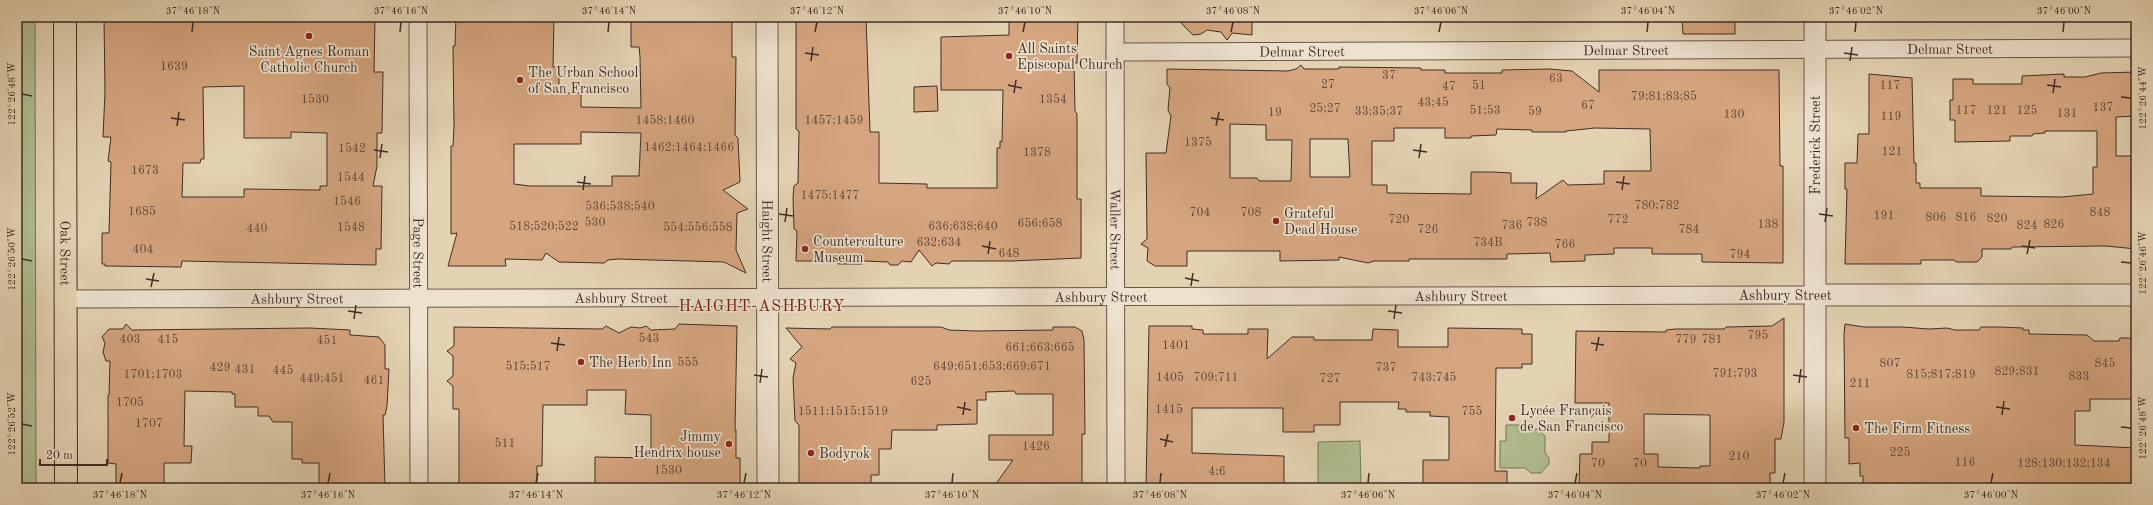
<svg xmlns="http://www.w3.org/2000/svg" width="2153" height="505" font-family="'Old Standard TT',serif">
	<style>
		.green { fill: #b0bd8f; stroke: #78755a }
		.building { fill: #d6a680; stroke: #402d26; fill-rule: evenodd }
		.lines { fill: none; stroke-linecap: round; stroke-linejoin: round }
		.minor-casing { stroke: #695649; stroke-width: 19 }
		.tertiary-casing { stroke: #695649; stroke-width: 23 }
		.primary-casing { stroke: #402d26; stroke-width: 24 }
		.minor { stroke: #ede2ce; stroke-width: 17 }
		.tertiary { stroke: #ede2ce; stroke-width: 21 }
		.primary { stroke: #e4d3b3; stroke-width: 22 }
		.ticks { fill: none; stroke: #402d26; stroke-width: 1.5 }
		.poi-dot { fill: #8f2418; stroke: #ede2ce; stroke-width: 1.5 }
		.labels { text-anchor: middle; stroke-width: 3.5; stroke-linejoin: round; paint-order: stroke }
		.number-label { font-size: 12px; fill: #664b3c }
		.poi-label { font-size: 14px; fill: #402d26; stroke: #ede2ce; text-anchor: start }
		.street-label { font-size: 14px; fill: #402d26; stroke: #ede2ce }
		.quarter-label { font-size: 16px; letter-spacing: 1px; fill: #7a1f14; stroke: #ede2ce }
		.neatline { fill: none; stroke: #402d26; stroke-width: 1.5 }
		.ticks-label { font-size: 10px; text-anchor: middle; fill: #402d26 }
	</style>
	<rect width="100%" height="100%" fill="#e4d3b3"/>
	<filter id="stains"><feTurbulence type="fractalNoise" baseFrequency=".005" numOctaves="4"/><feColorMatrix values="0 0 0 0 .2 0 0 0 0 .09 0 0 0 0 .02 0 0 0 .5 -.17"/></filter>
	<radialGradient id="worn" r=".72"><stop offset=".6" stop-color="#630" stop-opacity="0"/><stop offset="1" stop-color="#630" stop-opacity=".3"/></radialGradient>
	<g class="green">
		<path d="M 17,17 L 35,17 L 36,488 L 17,488 Z"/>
		<path d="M 1506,425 L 1526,425 L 1526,429 L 1538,429 L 1545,436 L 1545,453 L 1549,458 L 1549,464 L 1541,473 L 1531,473 L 1525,468 L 1500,468 L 1500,441 L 1506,441 Z"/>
		<path d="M 1360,441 L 1361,488 L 1318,488 L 1318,442 Z"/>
	</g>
	<g class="building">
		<path d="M 104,17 L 375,17 L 374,72 L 383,72 L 382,133 L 377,133 L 377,166 L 373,186 L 382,186 L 381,249 L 376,249 L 376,265 L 182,261 L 181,267 L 105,266 L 105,264 L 102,264 L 102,233 L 109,233 L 111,162 L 108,161 L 111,137 L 103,137 L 105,92 ZM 244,86 L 244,138 L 291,138 L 291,132 L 327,133 L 327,186 L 320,186 L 320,190 L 244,189 L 244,197 L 182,197 L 183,163 L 200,163 L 201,159 L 204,159 L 203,87 Z"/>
		<path d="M 456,17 L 554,17 L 553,67 L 559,67 L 559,93 L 581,93 L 581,107 L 641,108 L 640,57 L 639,47 L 631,47 L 631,17 L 732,17 L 732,57 L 736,57 L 735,135 L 738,138 L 740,182 L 723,190 L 748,209 L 737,213 L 736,250 L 746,273 L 724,262 L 617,259 L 608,260 L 604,263 L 559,262 L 546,253 L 542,260 L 505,259 L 506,266 L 448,266 L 457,233 L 451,234 L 451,146 L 453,146 L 454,127 L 453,46 L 455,46 ZM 581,132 L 641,133 L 639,176 L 612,176 L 612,186 L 530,186 L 514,184 L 514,144 L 581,144 Z"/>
		<path d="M 796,17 L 866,17 L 870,132 L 879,132 L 879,183 L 927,184 L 927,188 L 997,188 L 997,148 L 1000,148 L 1000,141 L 1002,142 L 1003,90 L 941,90 L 941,37 L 1009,35 L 1009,17 L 1078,17 L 1077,63 L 1074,63 L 1075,111 L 1077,114 L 1077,199 L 1081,199 L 1081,258 L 1012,261 L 952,261 L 949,264 L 936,263 L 932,266 L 919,250 L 911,262 L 902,261 L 898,265 L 890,265 L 888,262 L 864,261 L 862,264 L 838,264 L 836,261 L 796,261 L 797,231 L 794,229 L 793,198 L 794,186 L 798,183 L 799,131 L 796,129 Z"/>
		<path d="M 1175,17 L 1252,17 L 1252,35 L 1232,33 L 1227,40 L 1221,32 L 1207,30 L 1201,34 L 1193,35 Z"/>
		<path d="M 1682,17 L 1735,17 L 1735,34 L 1683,34 Z"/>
		<path d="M 1301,65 L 1304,69 L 1339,69 L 1339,67 L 1421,68 L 1421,70 L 1445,70 L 1445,73 L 1502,73 L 1502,70 L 1549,69 L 1572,71 L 1599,92 L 1599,70 L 1779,70 L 1780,166 L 1783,166 L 1783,263 L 1702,262 L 1702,254 L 1652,254 L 1652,248 L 1614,248 L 1614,254 L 1585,255 L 1585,261 L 1551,262 L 1550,253 L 1507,254 L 1507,259 L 1409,259 L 1409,261 L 1374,261 L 1368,263 L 1339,257 L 1339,260 L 1280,261 L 1280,251 L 1187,251 L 1187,266 L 1155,266 L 1147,261 L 1148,248 L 1141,244 L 1147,239 L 1146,153 L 1166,153 L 1171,116 L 1168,110 L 1170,88 L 1167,84 L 1167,69 L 1288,71 L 1296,69 ZM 1230,124 L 1266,125 L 1266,140 L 1292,140 L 1291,181 L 1259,181 L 1257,178 L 1230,178 ZM 1394,128 L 1445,128 L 1445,138 L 1471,138 L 1471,136 L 1496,135 L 1497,129 L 1532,130 L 1532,132 L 1566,132 L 1566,131 L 1595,128 L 1650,129 L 1651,171 L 1604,171 L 1604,184 L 1568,185 L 1563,180 L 1536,199 L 1537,183 L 1511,183 L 1511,173 L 1493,172 L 1471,172 L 1471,194 L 1387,193 L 1387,185 L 1372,185 L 1372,141 L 1394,141 ZM 1310,139 L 1348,139 L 1350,177 L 1310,177 Z"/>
		<path d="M 2136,72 L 2136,116 L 2116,117 L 2116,156 L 2136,156 L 2136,249 L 2106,246 L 2012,247 L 2011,249 L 1982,249 L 1982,257 L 1977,262 L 1956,262 L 1954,260 L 1921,260 L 1921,264 L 1845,264 L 1847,189 L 1845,189 L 1845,163 L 1857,163 L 1858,134 L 1869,134 L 1869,74 L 1912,78 L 1914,163 L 1916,163 L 1916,183 L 1920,183 L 1920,188 L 1981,188 L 1981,196 L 2062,197 L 2093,194 L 2093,167 L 2097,167 L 2097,131 L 2045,131 L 2045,133 L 2033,134 L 2032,136 L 2010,136 L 2010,141 L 1955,142 L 1955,120 L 1950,120 L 1950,100 L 1953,100 L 1953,79 L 1973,79 L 1973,84 L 2022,84 L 2022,76 L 2064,74 L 2064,77 L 2085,77 L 2101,73 Z"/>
		<path d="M 937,86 L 938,111 L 914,112 L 914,87 Z"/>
		<path d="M 1784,318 L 1784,422 L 1781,439 L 1775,439 L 1775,473 L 1770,473 L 1770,488 L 1706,488 L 1706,485 L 1658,485 L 1658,488 L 1579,488 L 1580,454 L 1592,454 L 1592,442 L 1609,442 L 1609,403 L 1575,403 L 1576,331 L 1666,332 L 1666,330 L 1676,329 L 1724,329 L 1726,327 L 1772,326 ZM 1644,414 L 1710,415 L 1710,466 L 1700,466 L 1700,468 L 1658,467 L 1658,454 L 1644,454 Z"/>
		<path d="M 126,324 L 132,330 L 310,328 L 350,330 L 350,335 L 379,337 L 385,345 L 385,369 L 389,369 L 387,406 L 385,415 L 383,415 L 385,488 L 319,488 L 319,463 L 302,463 L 302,459 L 292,459 L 292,422 L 273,422 L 269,416 L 258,416 L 258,407 L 235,407 L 235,394 L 232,394 L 232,392 L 185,391 L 184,446 L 192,446 L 191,463 L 164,463 L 164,488 L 116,486 L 116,464 L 108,463 L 108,395 L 109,395 L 110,361 L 106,361 L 103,352 L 105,343 L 102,337 L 109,329 L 123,329 Z"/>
		<path d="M 679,324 L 737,326 L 735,430 L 736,430 L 736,458 L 740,458 L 740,488 L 595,488 L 595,457 L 651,458 L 651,415 L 625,414 L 626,390 L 587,390 L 587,405 L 543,405 L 542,466 L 537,466 L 537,488 L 459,488 L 459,409 L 453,409 L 453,386 L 447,381 L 453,376 L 453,356 L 447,351 L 454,346 L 454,327 L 602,329 L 606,326 L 619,333 L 631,327 L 640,328 L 646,326 L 651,330 L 675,329 Z"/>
		<path d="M 1845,324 L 1864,327 L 1903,327 L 1929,329 L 1947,328 L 1955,330 L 1979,330 L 1981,327 L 2000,327 L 2023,328 L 2023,330 L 2029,330 L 2029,334 L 2087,335 L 2094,341 L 2119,341 L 2120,338 L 2136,338 L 2136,399 L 2090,399 L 2090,411 L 2075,411 L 2075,445 L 2136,448 L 2136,488 L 1863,488 L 1863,476 L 1860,476 L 1860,463 L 1849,464 L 1849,438 L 1845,438 L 1844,334 Z"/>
		<path d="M 1149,326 L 1192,326 L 1192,329 L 1203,330 L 1203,334 L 1248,334 L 1248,329 L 1268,329 L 1267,359 L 1292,337 L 1314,337 L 1314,340 L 1372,340 L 1373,329 L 1398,330 L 1398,347 L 1448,347 L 1448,328 L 1522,329 L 1522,334 L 1532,334 L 1532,364 L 1522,364 L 1522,368 L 1496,368 L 1495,471 L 1507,471 L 1507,488 L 1423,488 L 1423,460 L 1449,460 L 1449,417 L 1430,416 L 1430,412 L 1406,412 L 1406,409 L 1398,409 L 1399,402 L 1340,402 L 1340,425 L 1314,425 L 1314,432 L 1283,432 L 1283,408 L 1192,408 L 1192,453 L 1284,456 L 1284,488 L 1146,488 Z"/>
		<path d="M 832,327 L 941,327 L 949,330 L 976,331 L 1053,330 L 1053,327 L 1075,327 L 1082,331 L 1084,340 L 1085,434 L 1082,434 L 1082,488 L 993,488 L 1013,460 L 989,460 L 989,435 L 1053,435 L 1053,394 L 1016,394 L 1014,391 L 986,392 L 986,400 L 977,400 L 977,424 L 937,425 L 937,430 L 892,430 L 891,449 L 879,449 L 879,475 L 871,475 L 871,488 L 799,488 L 799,425 L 795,421 L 793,378 L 796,363 L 790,359 L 802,347 L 786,328 L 830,329 Z"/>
	</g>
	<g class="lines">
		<g class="minor-casing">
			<g id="minor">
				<path id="s1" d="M 418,17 L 419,488"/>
				<path id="s2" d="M 1115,17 L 1116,488"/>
				<path id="s3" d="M 1115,52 L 2136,48"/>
				<path id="s4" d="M 66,299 L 1815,295"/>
			</g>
		</g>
		<g class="tertiary-casing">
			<g id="tertiary">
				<path id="s5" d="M 767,17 L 768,488"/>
				<path d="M 1815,17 L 1815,488"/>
				<path d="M 1815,295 L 2136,295"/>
			</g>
		</g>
		<g class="primary-casing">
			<g id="primary">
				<path id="s6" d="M 65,17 L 66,488"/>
			</g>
		</g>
		<use href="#minor" class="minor"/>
		<use href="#tertiary" class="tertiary"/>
		<use href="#primary" class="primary"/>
	</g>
	<path class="ticks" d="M 192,32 L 193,22M 400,32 L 401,22M 608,32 L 609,22M 815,32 L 817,22M 1023,32 L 1025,22M 1231,32 L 1233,22M 1439,32 L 1441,22M 1647,32 L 1648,22M 1855,32 L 1856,22M 2063,32 L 2064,22M 805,53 L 819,55M 1844,53 L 1858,55M 811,61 L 813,47M 1850,61 L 1852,47M 1008,85 L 1022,88M 2047,85 L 2061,87M 1014,93 L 1016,80M 2053,93 L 2055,79M 22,94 L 32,96M 2121,97 L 2131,98M 171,118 L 185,120M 1211,118 L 1224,120M 177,126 L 179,112M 1216,126 L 1219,112M 374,150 L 388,152M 1413,150 L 1427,152M 380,158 L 382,144M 1419,158 L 1421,144M 577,182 L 591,184M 1616,182 L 1630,184M 583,190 L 585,176M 1622,190 L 1624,176M 779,214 L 793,216M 1819,214 L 1833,216M 785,222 L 787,208M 1825,222 L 1827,208M 982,246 L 996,249M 2022,246 L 2035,248M 988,254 L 990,241M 2027,254 L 2030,240M 22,259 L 32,261M 2121,262 L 2131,263M 1185,278 L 1199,281M 146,279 L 159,281M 1191,286 L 1193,273M 151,287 L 154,273M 348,311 L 362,313M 1388,311 L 1402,313M 354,319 L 356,305M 1394,319 L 1396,305M 551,343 L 565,345M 1591,343 L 1604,345M 557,351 L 559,337M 1596,351 L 1599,337M 754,375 L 768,377M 1793,375 L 1807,377M 760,383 L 762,369M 1799,383 L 1801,369M 957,407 L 971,410M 1996,407 L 2010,409M 963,415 L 965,402M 2002,415 L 2004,401M 22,424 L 32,426M 2121,427 L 2131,428M 1160,439 L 1173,442M 1165,447 L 1168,434M 120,483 L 122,473M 328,483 L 330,473M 536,483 L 538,473M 744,483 L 746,473M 952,483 L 953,473M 1160,483 L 1161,473M 1368,483 L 1369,473M 1575,483 L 1577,473M 1783,483 L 1785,473M 1991,483 L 1993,473"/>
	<g class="poi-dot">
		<circle cx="309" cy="36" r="4"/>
		<circle cx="1009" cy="56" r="4"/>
		<circle cx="520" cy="80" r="4"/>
		<circle cx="1276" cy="221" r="4"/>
		<circle cx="805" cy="249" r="4"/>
		<circle cx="581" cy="362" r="4"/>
		<circle cx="1512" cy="418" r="4"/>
		<circle cx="1856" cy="428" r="4"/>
		<circle cx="729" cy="444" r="4"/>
		<circle cx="811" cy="453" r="4"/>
	</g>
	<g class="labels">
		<g class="number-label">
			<text x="174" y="70">1639</text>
			<text x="1389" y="79">37</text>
			<text x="1556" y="82">63</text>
			<text x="1328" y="88">27</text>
			<text x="1479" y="89">51</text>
			<text x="1890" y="89">117</text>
			<text x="1449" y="90">47</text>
			<text x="1664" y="100">79;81;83;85</text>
			<text x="315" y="103">1530</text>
			<text x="1053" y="103">1354</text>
			<text x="1433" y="106">43;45</text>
			<text x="1588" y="109">67</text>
			<text x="2103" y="111">137</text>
			<text x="1325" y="112">25;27</text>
			<text x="1485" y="114">51;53</text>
			<text x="1966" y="114">117</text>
			<text x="1997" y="114">121</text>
			<text x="2027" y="114">125</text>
			<text x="1379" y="115">33;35;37</text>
			<text x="1535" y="115">59</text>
			<text x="1275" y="116">19</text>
			<text x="2067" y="117">131</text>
			<text x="1734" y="118">130</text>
			<text x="1891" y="120">119</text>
			<text x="665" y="124">1458;1460</text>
			<text x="834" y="124">1457;1459</text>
			<text x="1198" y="146">1375</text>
			<text x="689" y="151">1462;1464;1466</text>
			<text x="352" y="152">1542</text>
			<text x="1892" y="155">121</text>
			<text x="1037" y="156">1378</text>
			<text x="145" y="174">1673</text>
			<text x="351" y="181">1544</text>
			<text x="830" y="199">1475;1477</text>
			<text x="347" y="205">1546</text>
			<text x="1657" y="209">780;782</text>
			<text x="620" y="210">536;538;540</text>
			<text x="142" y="215">1685</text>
			<text x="1200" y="216">704</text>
			<text x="1251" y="216">708</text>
			<text x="2100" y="216">848</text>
			<text x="1884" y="219">191</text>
			<text x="1936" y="221">806</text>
			<text x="1966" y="221">816</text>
			<text x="1997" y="222">820</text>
			<text x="1399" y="223">720</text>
			<text x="1618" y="223">772</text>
			<text x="595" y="226">530</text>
			<text x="1537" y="226">738</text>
			<text x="1040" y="227">656;658</text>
			<text x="1768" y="228">138</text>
			<text x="2054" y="228">826</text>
			<text x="1512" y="229">736</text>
			<text x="2027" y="229">824</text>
			<text x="544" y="230">518;520;522</text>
			<text x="963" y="230">636;638;640</text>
			<text x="351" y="231">1548</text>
			<text x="698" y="231">554;556;558</text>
			<text x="257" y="232">440</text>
			<text x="1428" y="233">726</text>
			<text x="1689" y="233">784</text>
			<text x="939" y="246">632;634</text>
			<text x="1488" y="246">734B</text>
			<text x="1565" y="248">766</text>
			<text x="143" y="253">404</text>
			<text x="1009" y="257">648</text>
			<text x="1740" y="258">794</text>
			<text x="1758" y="339">795</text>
			<text x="649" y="342">543</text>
			<text x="130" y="343">403</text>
			<text x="168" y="343">415</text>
			<text x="1686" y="343">779</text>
			<text x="1712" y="343">781</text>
			<text x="327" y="344">451</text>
			<text x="1176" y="349">1401</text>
			<text x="1040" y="351">661;663;665</text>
			<text x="688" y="366">555</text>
			<text x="1890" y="367">807</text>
			<text x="2105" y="367">845</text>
			<text x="528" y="370">515;517</text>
			<text x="992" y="370">649;651;653;669;671</text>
			<text x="220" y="371">429</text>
			<text x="1386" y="371">737</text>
			<text x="245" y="373">431</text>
			<text x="283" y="374">445</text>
			<text x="2017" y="375">829;831</text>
			<text x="1735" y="377">791;793</text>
			<text x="153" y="378">1701;1703</text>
			<text x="1941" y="378">815;817;819</text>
			<text x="2079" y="380">833</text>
			<text x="1170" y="381">1405</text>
			<text x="1216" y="381">709;711</text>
			<text x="1434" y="381">743;745</text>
			<text x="322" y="382">449;451</text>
			<text x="1330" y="382">727</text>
			<text x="374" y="384">461</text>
			<text x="921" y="385">625</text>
			<text x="1860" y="387">211</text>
			<text x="130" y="406">1705</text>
			<text x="1169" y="413">1415</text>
			<text x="843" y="415">1511;1515;1519</text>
			<text x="1472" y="415">755</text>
			<text x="149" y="427">1707</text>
			<text x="505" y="447">511</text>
			<text x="1036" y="450">1426</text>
			<text x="1900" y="456">225</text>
			<text x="1739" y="460">210</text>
			<text x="1965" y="466">116</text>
			<text x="1598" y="467">70</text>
			<text x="1640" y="467">70</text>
			<text x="2064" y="467">128;130;132;134</text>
			<text x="668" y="474">1530</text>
			<text x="1217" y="475">4;6</text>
		</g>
		<g class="poi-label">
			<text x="1017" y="53">All Saints<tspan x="1017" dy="16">Episcopal Church</tspan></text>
			<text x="309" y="56" text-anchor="middle">Saint Agnes Roman<tspan x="309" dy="16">Catholic Church</tspan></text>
			<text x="528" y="77">The Urban School<tspan x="528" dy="16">of San Francisco</tspan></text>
			<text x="1284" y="218">Grateful<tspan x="1284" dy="16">Dead House</tspan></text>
			<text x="813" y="246">Counterculture<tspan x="813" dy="16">Museum</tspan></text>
			<text x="589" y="367">The Herb Inn</text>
			<text x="1520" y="415">Lycée Français<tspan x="1520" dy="16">de San Francisco</tspan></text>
			<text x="1864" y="433">The Firm Fitness</text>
			<text x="721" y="441" text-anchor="end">Jimmy<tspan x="721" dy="16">Hendrix house</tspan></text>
			<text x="819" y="458">Bodyrok</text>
		</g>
		<g class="street-label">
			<text dy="5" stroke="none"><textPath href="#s3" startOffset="835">Delmar Street</textPath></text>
			<text dy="5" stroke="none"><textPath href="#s3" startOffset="511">Delmar Street</textPath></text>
			<text dy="5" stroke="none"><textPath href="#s3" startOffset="187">Delmar Street</textPath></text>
			<text transform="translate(1815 145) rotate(-90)" y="5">Frederick Street</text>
			<text dy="5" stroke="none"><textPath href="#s2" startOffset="212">Waller Street</textPath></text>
			<text dy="5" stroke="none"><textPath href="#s5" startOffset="224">Haight Street</textPath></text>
			<text dy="5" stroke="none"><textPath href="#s6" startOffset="236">Oak Street</textPath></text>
			<text dy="5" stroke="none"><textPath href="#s1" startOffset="236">Page Street</textPath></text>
			<text x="1785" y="300">Ashbury Street</text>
			<text dy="5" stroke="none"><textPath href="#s4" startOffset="1395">Ashbury Street</textPath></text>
			<text dy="5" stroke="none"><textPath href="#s4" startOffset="555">Ashbury Street</textPath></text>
			<text dy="5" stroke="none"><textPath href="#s4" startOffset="1035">Ashbury Street</textPath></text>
			<text dy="5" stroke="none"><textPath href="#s4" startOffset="231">Ashbury Street</textPath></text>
		</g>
		<g class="quarter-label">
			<text x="762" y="311">HAIGHT-ASHBURY</text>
		</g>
	</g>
	<rect width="2153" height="505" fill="none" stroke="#e4d3b3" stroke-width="44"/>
	<path d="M40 459v6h67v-6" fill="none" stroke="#402d26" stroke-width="2"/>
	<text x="46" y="459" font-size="12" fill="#402d26" stroke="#ede2ce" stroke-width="3" paint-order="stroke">20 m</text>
	<rect x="22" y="22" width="2109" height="461" class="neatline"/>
	<g class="ticks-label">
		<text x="193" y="14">37°46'18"N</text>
		<text x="401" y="14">37°46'16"N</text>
		<text x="609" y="14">37°46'14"N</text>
		<text x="817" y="14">37°46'12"N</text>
		<text x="1025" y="14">37°46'10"N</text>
		<text x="1233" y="14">37°46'08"N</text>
		<text x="1441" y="14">37°46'06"N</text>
		<text x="1648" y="14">37°46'04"N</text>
		<text x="1856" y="14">37°46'02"N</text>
		<text x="2064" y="14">37°46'00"N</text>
		<text transform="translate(11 94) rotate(-90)" y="4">122°26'48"W</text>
		<text transform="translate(2142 98) rotate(-90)" y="4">122°26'44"W</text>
		<text transform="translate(11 259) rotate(-90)" y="4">122°26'50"W</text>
		<text transform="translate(2142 263) rotate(-90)" y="4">122°26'46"W</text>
		<text transform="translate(11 424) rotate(-90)" y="4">122°26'52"W</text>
		<text transform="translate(2142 428) rotate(-90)" y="4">122°26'48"W</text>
		<text x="120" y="498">37°46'18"N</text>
		<text x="328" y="498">37°46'16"N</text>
		<text x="536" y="498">37°46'14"N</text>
		<text x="744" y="498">37°46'12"N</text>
		<text x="952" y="498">37°46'10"N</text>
		<text x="1160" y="498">37°46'08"N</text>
		<text x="1368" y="498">37°46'06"N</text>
		<text x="1575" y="498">37°46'04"N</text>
		<text x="1783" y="498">37°46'02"N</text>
		<text x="1991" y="498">37°46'00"N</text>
	</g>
	<rect width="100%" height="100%" filter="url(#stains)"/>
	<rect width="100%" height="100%" fill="url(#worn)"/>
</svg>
